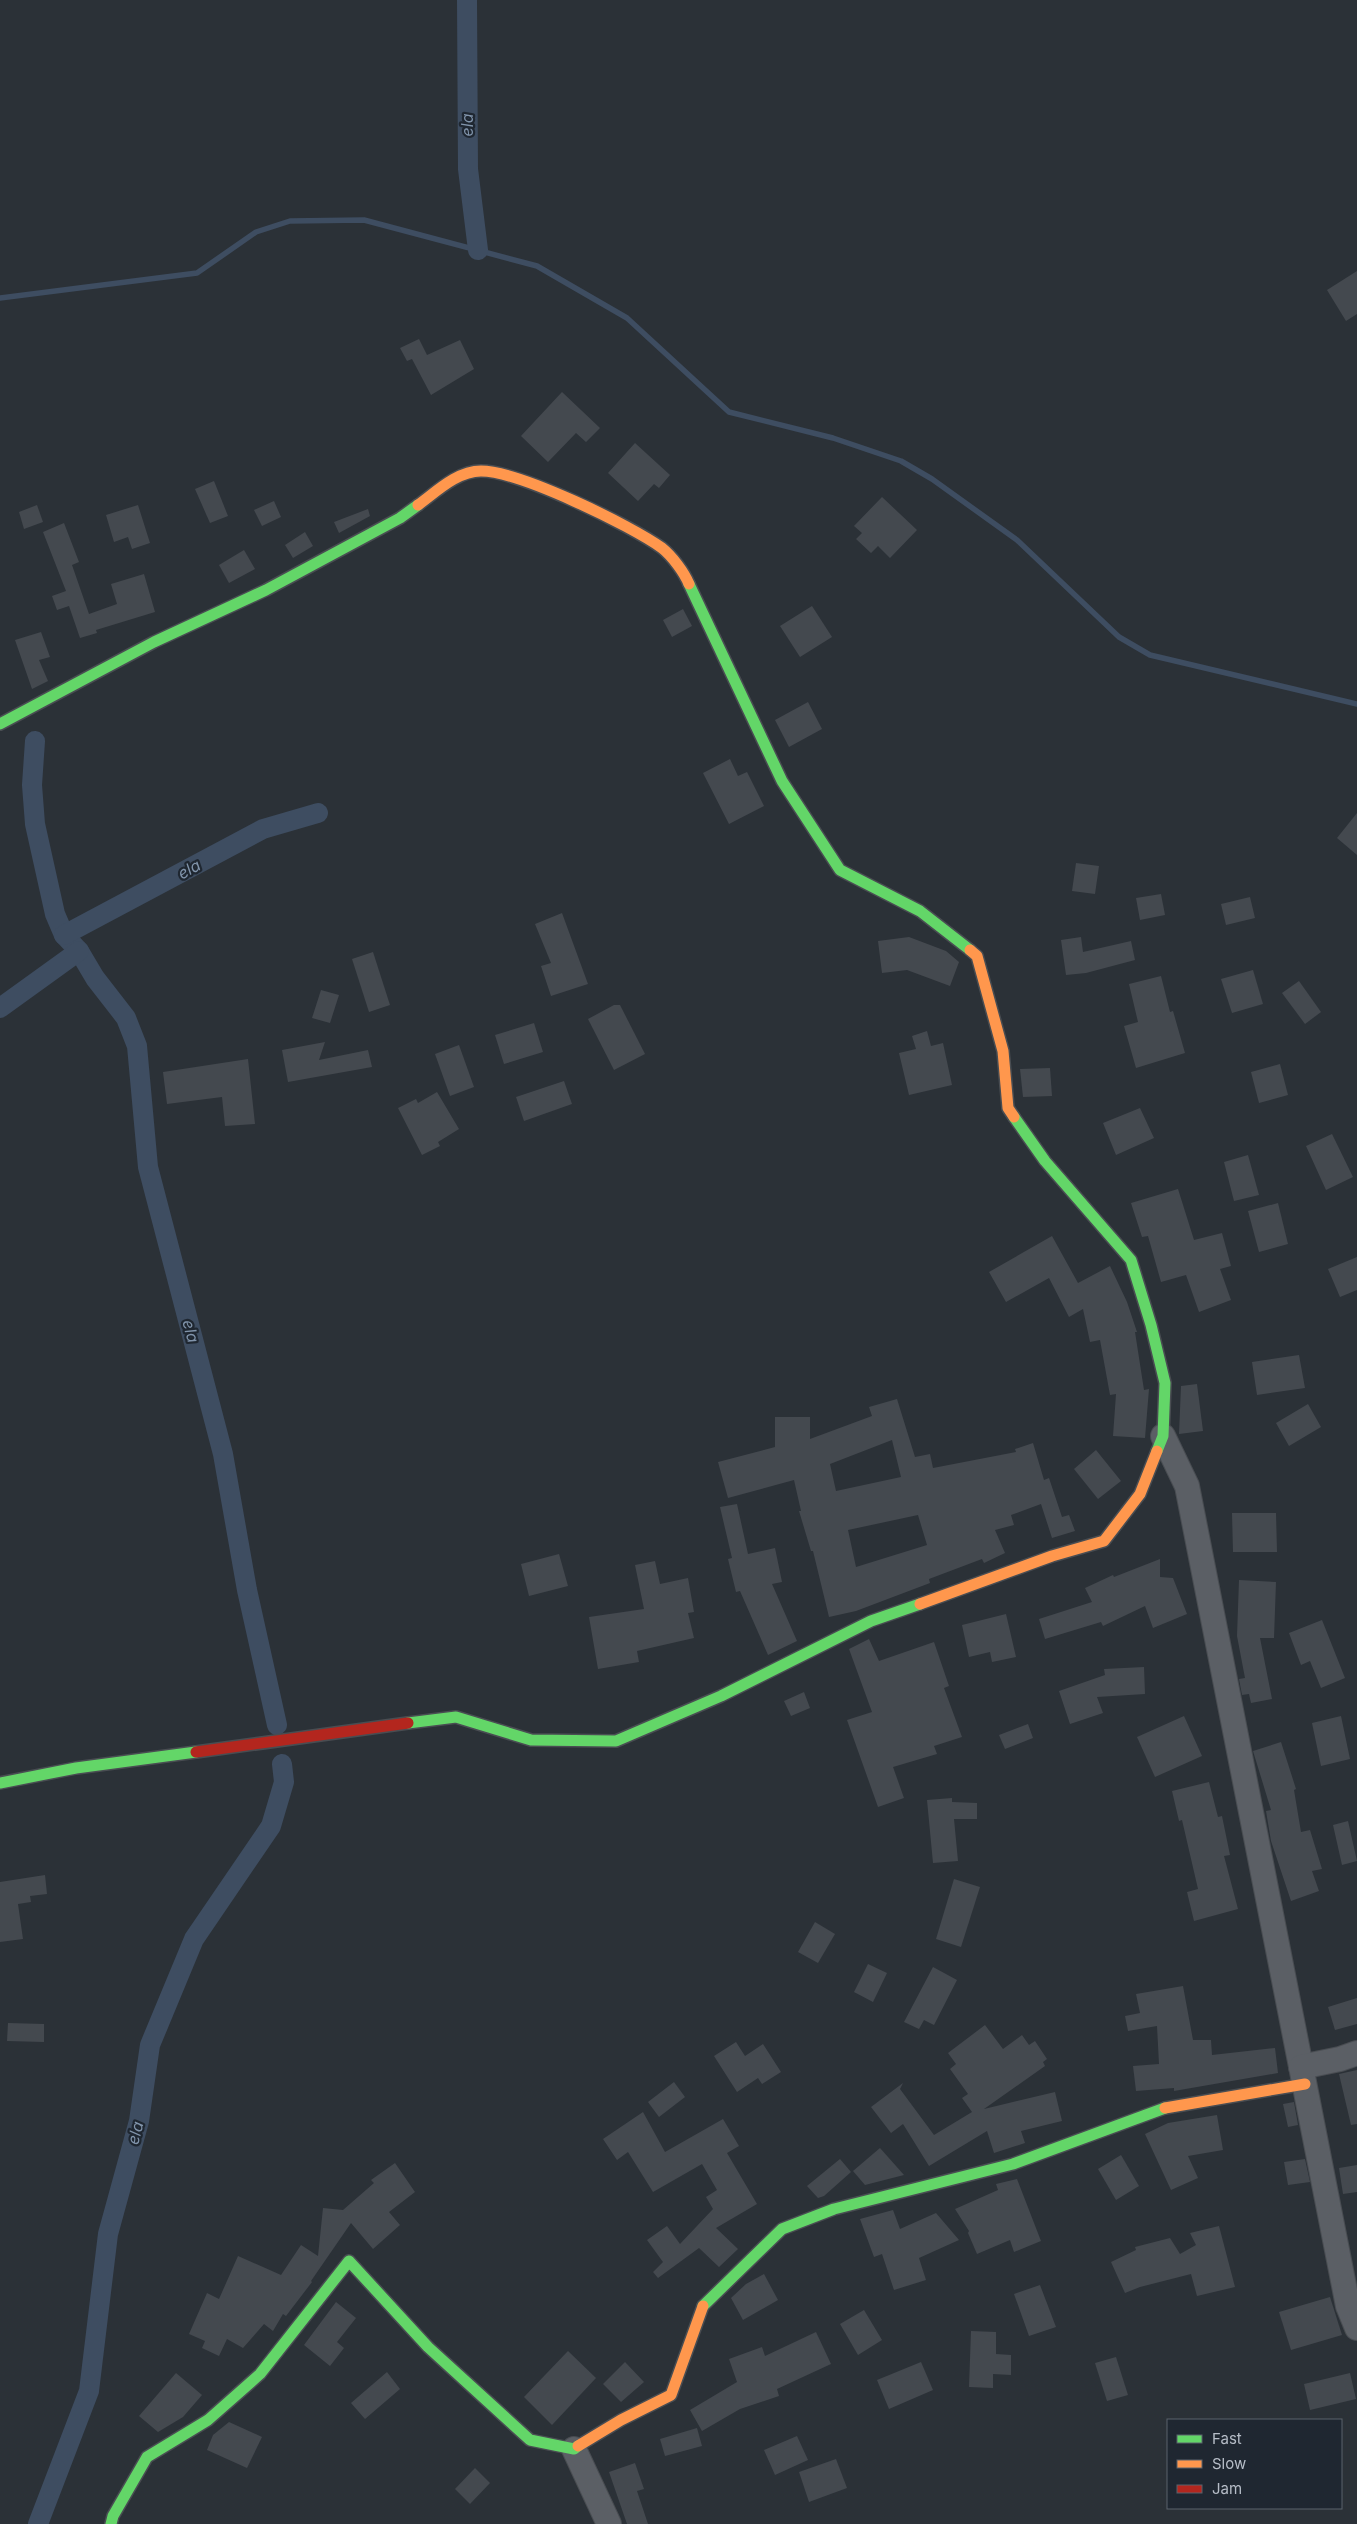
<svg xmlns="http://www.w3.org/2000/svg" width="1357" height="2524" font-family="Inter,sans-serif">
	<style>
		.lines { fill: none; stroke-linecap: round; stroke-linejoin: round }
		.stream { stroke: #3e4d61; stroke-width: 5.5 }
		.canal { stroke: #3e4d61; stroke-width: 20 }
		.building { fill: #44494f; fill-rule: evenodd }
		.street-casing { stroke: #494d52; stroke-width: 26 }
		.fast-casing { stroke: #494d52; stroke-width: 14 }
		.slow-casing { stroke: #494d52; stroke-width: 14 }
		.jam-casing { stroke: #494d52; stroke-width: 14 }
		.street { stroke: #5b5f65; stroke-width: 24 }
		.fast { stroke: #63d668; stroke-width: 11 }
		.slow { stroke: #ff974d; stroke-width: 11 }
		.jam { stroke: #b3261e; stroke-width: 11 }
		.labels { text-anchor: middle; stroke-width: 4.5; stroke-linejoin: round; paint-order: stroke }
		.water-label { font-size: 16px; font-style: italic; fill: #8194ab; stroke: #1f2731 }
	</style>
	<rect width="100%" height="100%" fill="#2b3137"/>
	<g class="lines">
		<path class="stream" d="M 0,298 L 197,273 L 256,232 L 290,221 L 364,220 L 537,266 L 627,318 L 729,412 L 833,438 L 901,461 L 932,479 L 1017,540 L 1119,637 L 1150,655 L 1357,704"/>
		<g class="canal">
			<path d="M 467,0 L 468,169 L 478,250"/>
			<path d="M 35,741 L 32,785 L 35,824 L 55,914 L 64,935 L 79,951 L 95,978 L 126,1018 L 137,1046 L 148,1167 L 223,1454 L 247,1590 L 277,1725"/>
			<path d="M 64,935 L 263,829 L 318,813"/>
			<path d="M 0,1008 L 79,951"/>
			<path d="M 38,2524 L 89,2391 L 108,2234 L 139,2121 L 150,2045 L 194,1939 L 271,1826 L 284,1782 L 282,1764"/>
		</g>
	</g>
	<g class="building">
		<path d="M 1357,271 L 1357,314 L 1346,321 L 1327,290 Z"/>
		<path d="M 419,339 L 427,355 L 460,340 L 474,369 L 431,395 L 412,359 L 407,361 L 400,348 Z"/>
		<path d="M 562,392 L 600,428 L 586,442 L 576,433 L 548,462 L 521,436 Z"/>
		<path d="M 635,443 L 670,475 L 659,488 L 654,484 L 638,501 L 608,473 Z"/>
		<path d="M 214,481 L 228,516 L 210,523 L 195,489 Z"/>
		<path d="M 882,497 L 917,530 L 890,558 L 878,546 L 871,553 L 856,539 L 862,533 L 854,526 Z"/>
		<path d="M 274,501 L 281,517 L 262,526 L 254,510 Z"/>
		<path d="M 37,505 L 43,522 L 24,529 L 19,512 Z"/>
		<path d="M 138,505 L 150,543 L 132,549 L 128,537 L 114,542 L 106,515 Z"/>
		<path d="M 368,509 L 370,516 L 339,533 L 334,522 Z"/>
		<path d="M 64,523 L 79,562 L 72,565 L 89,614 L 117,604 L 111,584 L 144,574 L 155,612 L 96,630 L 97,633 L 80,638 L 69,606 L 57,610 L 52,596 L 66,591 L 43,532 Z"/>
		<path d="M 305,532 L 313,546 L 293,558 L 285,545 Z"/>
		<path d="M 244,550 L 255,569 L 229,583 L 219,565 Z"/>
		<path d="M 812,606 L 832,637 L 800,657 L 780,626 Z"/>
		<path d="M 683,609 L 692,626 L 672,637 L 663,620 Z"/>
		<path d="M 41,632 L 50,657 L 39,660 L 48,681 L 32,689 L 15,640 Z"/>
		<path d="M 808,702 L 822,729 L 789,747 L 775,720 Z"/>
		<path d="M 730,759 L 738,776 L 747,772 L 764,806 L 729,824 L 703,773 Z"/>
		<path d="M 1357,813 L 1357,855 L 1337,838 Z"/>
		<path d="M 1076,863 L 1099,866 L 1095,894 L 1072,891 Z"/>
		<path d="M 1161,894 L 1165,915 L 1140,920 L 1136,898 Z"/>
		<path d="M 1250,897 L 1255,918 L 1226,925 L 1221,904 Z"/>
		<path d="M 562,913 L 588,984 L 551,996 L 541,966 L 551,963 L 535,924 Z"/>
		<path d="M 909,937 L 946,951 L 959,962 L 950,986 L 907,970 L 882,973 L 878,941 Z"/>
		<path d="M 1081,937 L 1083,952 L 1131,941 L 1135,960 L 1086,973 L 1066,975 L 1061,940 Z"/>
		<path d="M 373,952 L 390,1005 L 369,1012 L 352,959 Z"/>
		<path d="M 1253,970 L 1263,1004 L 1232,1013 L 1221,979 Z"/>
		<path d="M 1161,976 L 1170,1012 L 1173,1011 L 1185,1053 L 1136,1068 L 1124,1026 L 1138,1022 L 1129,984 Z"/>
		<path d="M 1299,981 L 1321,1012 L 1305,1024 L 1282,993 Z"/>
		<path d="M 321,990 L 339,995 L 330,1023 L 312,1018 Z"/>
		<path d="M 614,1005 L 620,1005 L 645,1054 L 614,1070 L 588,1019 Z"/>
		<path d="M 534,1023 L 543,1052 L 504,1064 L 495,1035 Z"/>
		<path d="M 927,1031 L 931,1046 L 943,1043 L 952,1085 L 909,1095 L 899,1053 L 916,1049 L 912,1036 Z"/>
		<path d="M 325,1042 L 319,1060 L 368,1050 L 372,1067 L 288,1082 L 282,1050 Z"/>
		<path d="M 459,1045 L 474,1087 L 450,1096 L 435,1054 Z"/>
		<path d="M 248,1059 L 255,1124 L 225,1126 L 222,1097 L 167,1104 L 163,1072 Z"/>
		<path d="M 1280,1064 L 1288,1095 L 1259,1103 L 1251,1072 Z"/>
		<path d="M 1050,1068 L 1052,1096 L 1023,1097 L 1020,1069 Z"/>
		<path d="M 564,1081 L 572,1104 L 524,1121 L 516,1097 Z"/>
		<path d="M 437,1092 L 459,1129 L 438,1142 L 440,1146 L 422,1155 L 398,1108 L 416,1099 L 418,1103 Z"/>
		<path d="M 1140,1108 L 1154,1138 L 1116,1155 L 1103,1123 Z"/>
		<path d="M 1332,1134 L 1353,1177 L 1326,1190 L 1306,1146 Z"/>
		<path d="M 1248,1155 L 1259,1195 L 1234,1201 L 1224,1162 Z"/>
		<path d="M 1178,1189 L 1194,1240 L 1222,1233 L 1231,1266 L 1220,1269 L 1231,1300 L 1199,1312 L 1186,1275 L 1161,1282 L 1148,1236 L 1142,1237 L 1131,1203 Z"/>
		<path d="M 1278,1203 L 1288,1244 L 1259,1252 L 1248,1211 Z"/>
		<path d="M 1052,1236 L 1078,1283 L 1110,1266 L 1127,1302 L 1137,1332 L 1135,1332 L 1144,1390 L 1149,1389 L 1145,1438 L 1113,1436 L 1116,1394 L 1110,1395 L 1100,1340 L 1090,1342 L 1083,1309 L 1069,1317 L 1049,1278 L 1006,1302 L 989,1272 Z"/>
		<path d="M 1357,1257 L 1357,1290 L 1340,1297 L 1328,1269 Z"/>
		<path d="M 1299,1355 L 1305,1388 L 1257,1395 L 1252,1362 Z"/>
		<path d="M 1197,1384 L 1203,1431 L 1179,1434 L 1181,1386 Z"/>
		<path d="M 897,1399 L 915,1457 L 930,1454 L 933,1468 L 1016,1452 L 1015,1449 L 1033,1443 L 1044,1480 L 1049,1478 L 1062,1517 L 1069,1515 L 1075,1531 L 1052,1538 L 1041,1504 L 1011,1515 L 1014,1525 L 995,1530 L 1005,1553 L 984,1563 L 982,1559 L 929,1579 L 930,1583 L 856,1611 L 829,1617 L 813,1551 L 811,1551 L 799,1511 L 801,1511 L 794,1480 L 728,1498 L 718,1462 L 775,1447 L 775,1417 L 810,1417 L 810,1439 L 872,1416 L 869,1407 ZM 892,1440 L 901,1477 L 836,1491 L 830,1464 ZM 918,1515 L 927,1545 L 856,1567 L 848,1530 Z"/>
		<path d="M 1308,1404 L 1321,1427 L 1289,1446 L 1276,1423 Z"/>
		<path d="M 1096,1450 L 1121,1481 L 1098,1499 L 1074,1469 Z"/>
		<path d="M 737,1504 L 748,1554 L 775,1548 L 782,1582 L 772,1584 L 797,1641 L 768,1655 L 740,1591 L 736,1592 L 728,1559 L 732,1558 L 720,1507 Z"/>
		<path d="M 1232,1513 L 1276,1513 L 1277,1552 L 1233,1552 Z"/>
		<path d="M 559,1554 L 568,1586 L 529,1596 L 521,1564 Z"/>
		<path d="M 1160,1559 L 1160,1577 L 1173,1578 L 1187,1614 L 1153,1628 L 1145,1606 L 1103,1626 L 1101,1622 L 1045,1639 L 1039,1619 L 1092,1602 L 1085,1588 L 1113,1575 L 1114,1577 Z"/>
		<path d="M 655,1561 L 660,1584 L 688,1578 L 694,1612 L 688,1613 L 694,1638 L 637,1651 L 639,1662 L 598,1669 L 589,1617 L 644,1609 L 635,1565 Z"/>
		<path d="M 1239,1580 L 1276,1582 L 1274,1638 L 1260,1638 L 1272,1699 L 1251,1703 L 1249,1694 L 1242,1695 L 1239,1679 L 1245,1678 L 1237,1636 Z"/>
		<path d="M 1006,1614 L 1016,1657 L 992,1662 L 990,1652 L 969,1657 L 962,1625 Z"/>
		<path d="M 1322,1620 L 1345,1678 L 1321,1688 L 1310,1661 L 1301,1665 L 1289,1633 Z"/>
		<path d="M 869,1639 L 879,1661 L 934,1642 L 949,1686 L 944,1688 L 962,1737 L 934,1746 L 937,1754 L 893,1767 L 904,1798 L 878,1807 L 847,1720 L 872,1712 L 849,1649 Z"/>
		<path d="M 1144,1667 L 1145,1694 L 1097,1697 L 1103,1713 L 1070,1724 L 1059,1691 L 1105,1675 L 1104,1669 Z"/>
		<path d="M 804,1692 L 810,1708 L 791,1716 L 784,1701 Z"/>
		<path d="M 1184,1716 L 1202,1756 L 1155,1777 L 1137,1737 Z"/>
		<path d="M 1341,1716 L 1350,1759 L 1321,1766 L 1312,1723 Z"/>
		<path d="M 1028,1724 L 1033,1738 L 1005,1749 L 999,1735 Z"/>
		<path d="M 1281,1742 L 1296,1789 L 1294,1790 L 1301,1832 L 1310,1830 L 1322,1869 L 1312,1871 L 1319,1891 L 1291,1901 L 1271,1841 L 1266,1811 L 1271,1810 L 1253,1751 Z"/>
		<path d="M 1209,1782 L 1218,1817 L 1222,1816 L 1230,1855 L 1224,1856 L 1238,1909 L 1194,1921 L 1187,1892 L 1198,1889 L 1182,1820 L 1179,1821 L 1172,1791 Z"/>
		<path d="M 952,1798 L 952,1802 L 977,1803 L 977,1819 L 954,1819 L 958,1861 L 933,1863 L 927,1800 Z"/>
		<path d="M 1348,1821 L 1357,1861 L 1342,1865 L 1333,1825 Z"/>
		<path d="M 45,1875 L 47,1894 L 30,1896 L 31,1902 L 18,1904 L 23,1939 L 0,1942 L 0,1882 Z"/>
		<path d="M 954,1879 L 980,1887 L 961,1947 L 936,1939 Z"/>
		<path d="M 815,1922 L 835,1934 L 818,1963 L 798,1952 Z"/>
		<path d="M 868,1964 L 887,1973 L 873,2002 L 854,1992 Z"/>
		<path d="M 933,1967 L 957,1980 L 934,2025 L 924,2020 L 919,2029 L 904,2022 Z"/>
		<path d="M 1183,1986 L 1193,2040 L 1211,2040 L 1212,2055 L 1275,2048 L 1278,2073 L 1174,2091 L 1174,2088 L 1136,2091 L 1133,2066 L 1159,2064 L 1157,2026 L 1128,2031 L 1125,2016 L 1140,2013 L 1136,1994 Z"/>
		<path d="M 1357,1998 L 1357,2024 L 1335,2030 L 1328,2007 Z"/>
		<path d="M 8,2023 L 44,2024 L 44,2042 L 7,2041 Z"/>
		<path d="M 985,2025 L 1003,2049 L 1022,2035 L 1029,2045 L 1035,2041 L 1047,2059 L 1043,2062 L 1045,2066 L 984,2109 L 1055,2092 L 1062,2121 L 1021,2131 L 1025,2143 L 994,2153 L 987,2131 L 929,2166 L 903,2124 L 891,2133 L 871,2107 L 903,2083 L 900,2089 L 934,2135 L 972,2112 L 962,2098 L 968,2094 L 950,2069 L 956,2064 L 948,2053 Z"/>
		<path d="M 736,2042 L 745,2056 L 763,2044 L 781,2072 L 762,2084 L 758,2078 L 737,2092 L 714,2056 Z"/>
		<path d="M 1357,2070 L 1357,2124 L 1351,2125 L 1339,2074 Z"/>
		<path d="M 674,2082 L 685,2097 L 659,2117 L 648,2102 Z"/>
		<path d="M 1294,2102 L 1298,2125 L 1288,2127 L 1283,2104 Z"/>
		<path d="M 643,2112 L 665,2152 L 723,2119 L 739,2146 L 727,2153 L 757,2204 L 716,2228 L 738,2249 L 719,2267 L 699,2248 L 658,2278 L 653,2272 L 663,2262 L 647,2240 L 667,2226 L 680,2244 L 713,2209 L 706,2197 L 717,2190 L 702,2164 L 653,2192 L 628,2152 L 617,2160 L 603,2139 Z"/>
		<path d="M 1217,2115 L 1223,2150 L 1188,2156 L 1198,2178 L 1171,2190 L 1145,2134 L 1168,2123 Z"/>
		<path d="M 880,2148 L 904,2175 L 865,2185 L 853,2171 Z"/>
		<path d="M 1121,2155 L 1139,2186 L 1116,2200 L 1098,2169 Z"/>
		<path d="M 840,2159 L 851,2172 L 824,2196 L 818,2198 L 807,2186 Z"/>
		<path d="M 1305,2159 L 1310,2182 L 1288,2185 L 1284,2162 Z"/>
		<path d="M 395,2163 L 415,2192 L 389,2212 L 400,2225 L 373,2249 L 351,2223 L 311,2281 L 312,2282 L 286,2316 L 283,2314 L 273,2331 L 264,2324 L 243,2348 L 227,2339 L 219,2356 L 202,2348 L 205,2341 L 189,2334 L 207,2293 L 219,2299 L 238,2256 L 281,2275 L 301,2245 L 318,2256 L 323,2208 L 343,2210 L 374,2183 L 371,2180 Z"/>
		<path d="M 1357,2165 L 1357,2192 L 1343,2194 L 1339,2168 Z"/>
		<path d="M 1017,2179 L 1041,2241 L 1014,2252 L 1010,2240 L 977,2254 L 968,2233 L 969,2231 L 955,2209 L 998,2190 L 996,2184 Z"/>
		<path d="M 893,2210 L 900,2229 L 936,2213 L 959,2240 L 919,2258 L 926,2280 L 894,2290 L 882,2254 L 874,2257 L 860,2219 Z"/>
		<path d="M 1219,2226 L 1235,2287 L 1197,2296 L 1191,2274 L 1140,2287 L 1125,2293 L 1111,2262 L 1136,2250 L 1135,2247 L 1170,2238 L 1180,2254 L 1196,2245 L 1190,2233 Z"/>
		<path d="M 764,2274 L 778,2300 L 743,2320 L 731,2298 L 746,2284 Z"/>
		<path d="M 1040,2285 L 1056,2327 L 1029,2336 L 1014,2294 Z"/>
		<path d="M 1330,2297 L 1342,2335 L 1291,2350 L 1279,2312 Z"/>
		<path d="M 336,2302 L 356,2318 L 337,2342 L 344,2348 L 330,2366 L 304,2345 Z"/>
		<path d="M 864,2310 L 882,2340 L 858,2355 L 840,2324 Z"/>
		<path d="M 971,2331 L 996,2332 L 996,2354 L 1011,2355 L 1011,2375 L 993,2374 L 993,2388 L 969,2387 Z"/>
		<path d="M 816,2332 L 831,2364 L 777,2389 L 779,2396 L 740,2409 L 702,2431 L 690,2410 L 737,2382 L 729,2359 L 762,2347 L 765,2356 Z"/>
		<path d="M 568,2351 L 596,2378 L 552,2425 L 524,2397 Z"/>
		<path d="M 1116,2357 L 1128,2395 L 1107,2401 L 1095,2363 Z"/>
		<path d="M 625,2362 L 644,2382 L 621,2402 L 603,2384 Z"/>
		<path d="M 921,2362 L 933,2390 L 889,2409 L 877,2380 Z"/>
		<path d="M 387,2372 L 400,2389 L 365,2419 L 351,2403 Z"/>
		<path d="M 176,2373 L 202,2395 L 183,2417 L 158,2432 L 139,2416 Z"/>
		<path d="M 1350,2373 L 1356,2399 L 1310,2410 L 1304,2384 Z"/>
		<path d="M 229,2422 L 262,2437 L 247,2468 L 207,2450 L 213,2435 Z"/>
		<path d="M 697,2428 L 702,2446 L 665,2456 L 660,2439 Z"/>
		<path d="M 797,2436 L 808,2460 L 775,2475 L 764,2450 Z"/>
		<path d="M 836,2459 L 847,2488 L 809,2502 L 799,2472 Z"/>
		<path d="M 635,2463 L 644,2489 L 637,2491 L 648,2524 L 627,2524 L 609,2472 Z"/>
		<path d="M 475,2468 L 490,2483 L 470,2504 L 455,2489 Z"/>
	</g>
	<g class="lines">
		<g class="street-casing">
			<g id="street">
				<path d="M 1163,1436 L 1187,1486 L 1348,2306 L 1357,2328"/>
				<path d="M 1301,2067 L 1340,2059 L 1357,2053"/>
				<path d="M 574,2449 L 609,2524"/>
			</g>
		</g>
		<g class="fast-casing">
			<g id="fast">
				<path d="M 689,584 L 782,781 L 840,870 L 920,911 L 970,950"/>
				<path d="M 0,724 L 154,642 L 266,590 L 400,518 L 418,505"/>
				<path d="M 1014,1117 L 1045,1161 L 1131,1260 L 1151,1325 L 1165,1383 L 1163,1436 L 1157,1451"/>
				<path d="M 408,1723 L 456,1717 L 531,1740 L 616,1741 L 721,1696 L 871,1621 L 920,1604"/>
				<path d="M 0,1783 L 76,1768 L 196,1752"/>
				<path d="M 703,2306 L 782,2229 L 834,2209 L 1013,2164 L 1165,2108"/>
				<path d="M 111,2524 L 113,2516 L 147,2457 L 208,2420 L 260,2374 L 349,2261 L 428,2347 L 530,2440 L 574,2449 L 578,2446"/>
			</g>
		</g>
		<g class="slow-casing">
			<g id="slow">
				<path d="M 418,505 C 436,492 457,471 481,471 C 519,471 630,525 662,548 C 672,556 684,572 689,584"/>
				<path d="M 970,950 L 977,956 L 1003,1051 L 1008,1108 L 1014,1117"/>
				<path d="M 920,1604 L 1052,1556 L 1104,1541 L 1140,1494 L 1157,1451"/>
				<path d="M 1165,2108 L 1305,2084"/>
				<path d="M 578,2446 L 621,2420 L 671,2395 L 703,2306"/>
			</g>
		</g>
		<g class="jam-casing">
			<path id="jam" d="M 196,1752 L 408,1723"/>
		</g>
		<use href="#street" class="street"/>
		<use href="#fast" class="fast"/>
		<use href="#slow" class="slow"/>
		<use href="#jam" class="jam"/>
	</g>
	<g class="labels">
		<g class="water-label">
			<text transform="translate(467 125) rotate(-90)" y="6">ela</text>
			<text transform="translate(189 869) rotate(-28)" y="6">ela</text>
			<text transform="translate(191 1331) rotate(75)" y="6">ela</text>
			<text transform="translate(135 2133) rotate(-76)" y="6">ela</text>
		</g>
	</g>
	<rect x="1167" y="2419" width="175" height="90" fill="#1f2731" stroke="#5b636d"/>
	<rect x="1177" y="2435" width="25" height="8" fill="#63d668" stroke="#5b636d"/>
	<text x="1212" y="2444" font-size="15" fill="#b6bdc7">Fast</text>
	<rect x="1177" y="2460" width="25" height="8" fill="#ff974d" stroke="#5b636d"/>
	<text x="1212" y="2469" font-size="15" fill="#b6bdc7">Slow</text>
	<rect x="1177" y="2485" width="25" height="8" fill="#b3261e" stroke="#5b636d"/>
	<text x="1212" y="2494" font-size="15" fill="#b6bdc7">Jam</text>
</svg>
